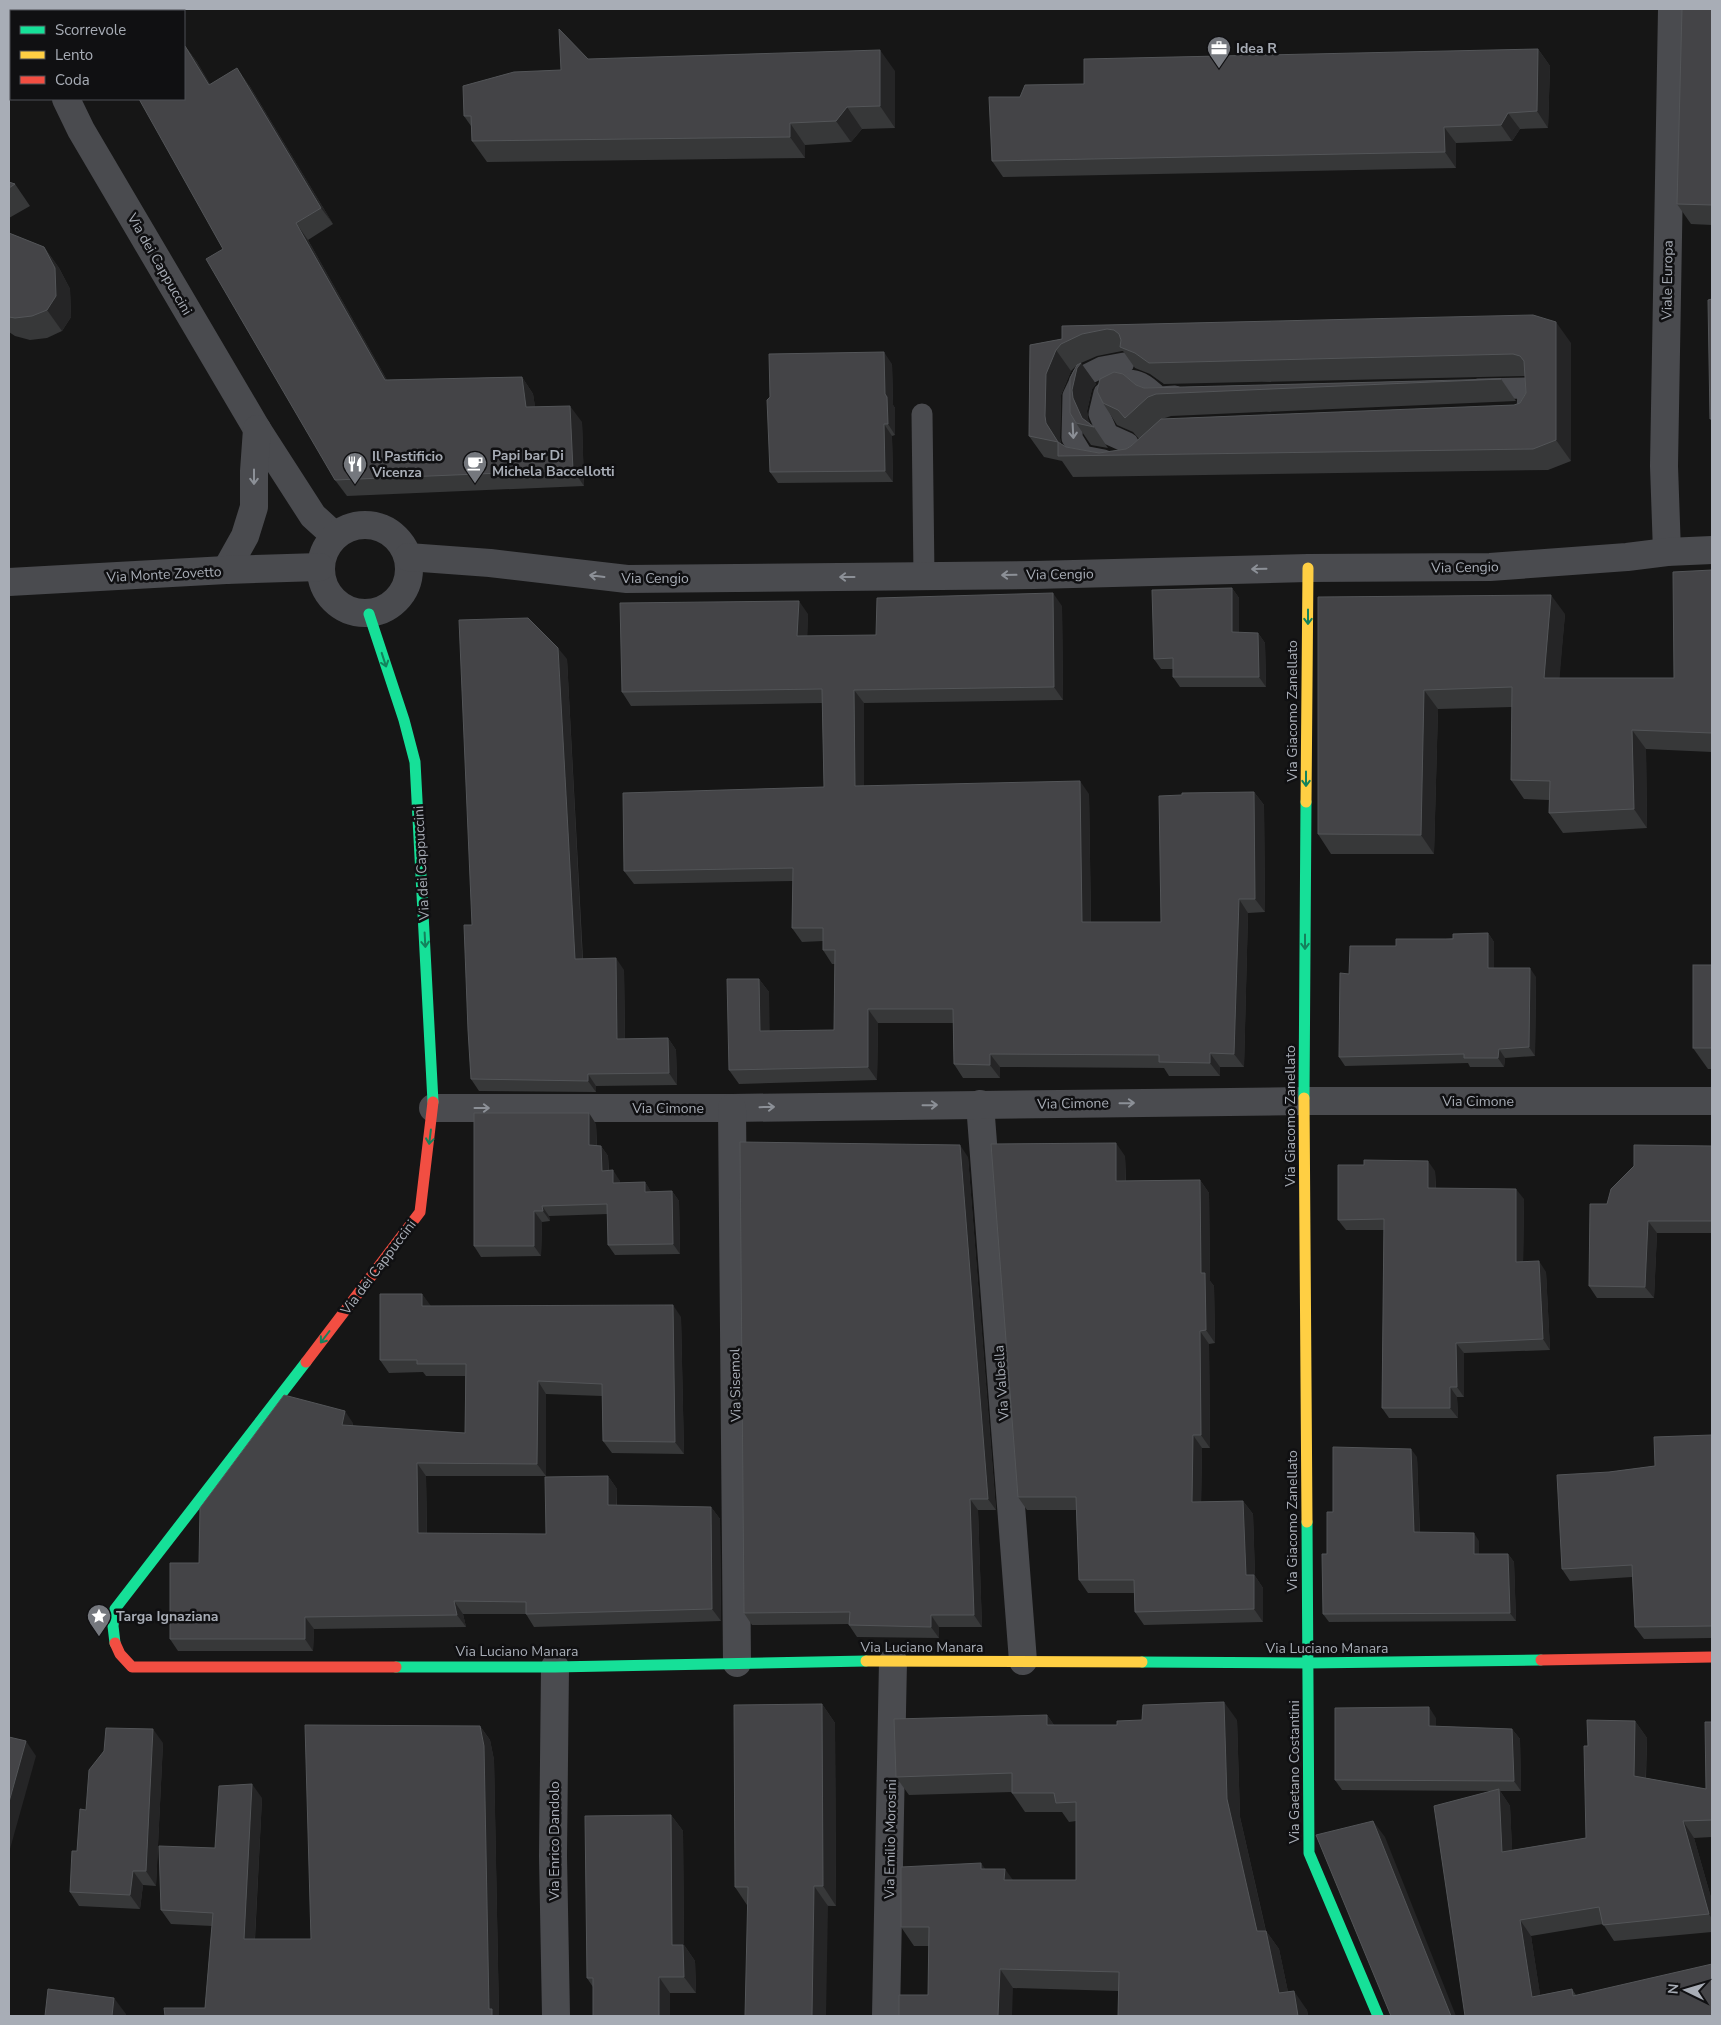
<svg xmlns="http://www.w3.org/2000/svg" width="1721" height="2025" font-family="'Nunito Sans',sans-serif">
	<style>
		.lines { fill: none; stroke-linecap: round; stroke-linejoin: round }
		.lane { stroke: #4a4b4f; stroke-width: 21 }
		.street { stroke: #4a4b4f; stroke-width: 28 }
		.fast { stroke: #16e098; stroke-width: 11 }
		.slow { stroke: #ffcf43; stroke-width: 11 }
		.jam { stroke: #f24e42; stroke-width: 11 }
		.wall { fill: #373839; fill-rule: evenodd }
		.shaded-wall { fill: #252526 }
		.building { fill: #444447; stroke: #535558 }
		.oneway { stroke: #8c9097 }
		.oneway2 { stroke: #13825c }
		.labels { text-anchor: middle; stroke-width: 5; stroke-linejoin: round; paint-order: stroke }
		.poi-label { font-size: 14px; font-weight: bold; fill: #a8adb6; stroke: #101012; text-anchor: start }
		.street-label { font-size: 14px; fill: #a8adb6; stroke: #101012 }
	</style>
	<rect width="100%" height="100%" fill="#161616"/>
	<g class="lines">
		<g class="lane">
			<path d="M 1478,389 L 1528,388 L 1527,414"/>
			<path d="M 922,414 L 924,576"/>
			<path d="M 1128,443 L 1108,434 L 1099,414 L 1104,393 C 1130,375 1136,376 1159,397 L 1175,396"/>
			<path d="M 1104,460 L 1083,456 L 1072,438 L 1073,396 L 1082,377 L 1102,367 L 1124,363"/>
		</g>
		<g class="street">
			<path d="M 18,9 L 19,11"/>
			<path d="M 145,11 L 157,9"/>
			<path d="M 66,99 L 81,130 L 257,429 L 313,516 L 335,536"/>
			<circle cx="365" cy="569" r="44"/>
			<path d="M 1667,552 L 1664,466 L 1672,9"/>
			<path d="M 408,557 L 490,563 L 627,579 L 1034,575 L 1308,568 L 1490,567 L 1627,557 L 1667,552 L 1712,550"/>
			<path d="M 226,570 L 245,536 L 254,507 L 254,471 L 257,429"/>
			<path d="M 9,582 L 226,570 L 320,567"/>
			<path d="M 980,1104 L 1023,1661"/>
			<path d="M 433,1108 L 732,1108 L 1304,1101 L 1712,1101"/>
			<path d="M 732,1108 L 737,1663"/>
			<path d="M 555,1667 L 553,1856 L 556,2016"/>
			<path d="M 886,2016 L 893,1661"/>
		</g>
		<g class="fast">
			<path d="M 369,614 L 404,720 L 415,762 L 433,1102"/>
			<path d="M 1304,1098 L 1306,802"/>
			<path d="M 1307,1522 L 1309,1853 L 1378,2016"/>
			<path d="M 115,1643 L 113,1626 L 115,1609 L 306,1362"/>
			<path d="M 1142,1662 L 1309,1663 L 1541,1660"/>
			<path d="M 396,1667 L 555,1667 L 866,1661"/>
		</g>
		<g class="slow">
			<path d="M 1306,802 L 1308,568"/>
			<path d="M 1304,1098 L 1307,1522"/>
			<path d="M 866,1661 L 1142,1662"/>
		</g>
		<g class="jam">
			<path d="M 306,1362 L 420,1212 L 433,1102"/>
			<path d="M 115,1643 L 120,1654 L 132,1667 L 396,1667"/>
			<path d="M 1541,1660 L 1712,1657"/>
		</g>
	</g>
	<g class="wall">
		<path d="M 1712,9 L 1712,225 L 1691,224 L 1677,204 Z"/>
		<path d="M 185,46 L 197,62 L 210,85 L 249,85 L 333,224 L 308,240 L 387,380 L 522,377 L 533,394 L 535,407 L 582,422 L 584,486 L 347,496 L 335,480 L 223,249 Z"/>
		<path d="M 1538,49 L 1550,66 L 1548,128 L 1520,129 L 1512,141 L 1456,143 L 1456,168 L 1003,177 L 992,161 L 1020,97 L 1084,84 Z"/>
		<path d="M 588,59 L 895,71 L 895,128 L 862,129 L 851,142 L 805,145 L 805,158 L 487,162 L 472,141 L 471,126 L 464,116 Z"/>
		<path d="M 9,182 L 15,184 L 30,206 L 9,218 Z"/>
		<path d="M 9,233 L 44,247 L 59,268 L 70,289 L 71,317 L 62,331 L 47,338 L 30,340 L 15,336 L 9,332 Z"/>
		<path d="M 1062,326 L 1571,343 L 1571,461 L 1548,470 L 1073,477 L 1062,461 L 1044,457 L 1029,436 L 1030,345 L 1062,339 ZM 1122,351 L 1123,351 L 1135,368 L 1150,374 L 1164,384 L 1525,376 L 1526,393 L 1520,403 L 1514,405 L 1162,419 L 1171,416 L 1516,401 L 1501,379 L 1144,388 L 1136,385 L 1103,403 L 1117,425 L 1133,432 L 1139,439 L 1131,446 L 1126,449 L 1099,453 L 1066,447 L 1061,444 L 1060,438 L 1061,395 L 1071,371 L 1076,366 L 1076,423 L 1091,445 L 1108,448 L 1094,427 L 1090,424 L 1088,419 L 1087,411 L 1092,389 L 1096,384 L 1081,363 L 1097,356 Z"/>
		<path d="M 892,364 L 893,405 L 895,408 L 895,435 L 892,436 L 893,482 L 778,483 L 770,472 Z"/>
		<path d="M 1712,570 L 1712,752 L 1646,749 L 1647,828 L 1563,833 L 1549,813 L 1549,800 L 1524,799 L 1511,780 L 1512,707 L 1438,709 L 1434,854 L 1331,854 L 1318,834 L 1318,597 L 1565,614 L 1559,678 L 1674,678 Z"/>
		<path d="M 1232,588 L 1239,598 L 1239,633 L 1258,633 L 1265,643 L 1266,687 L 1180,687 L 1173,677 L 1173,669 L 1161,669 L 1154,659 Z"/>
		<path d="M 1062,606 L 1063,700 L 864,703 L 864,786 L 1089,794 L 1091,922 L 1161,922 L 1182,795 L 1254,792 L 1264,805 L 1265,912 L 1248,913 L 1244,1067 L 1220,1067 L 1220,1076 L 1169,1076 L 1164,1068 L 1000,1067 L 1000,1078 L 963,1078 L 954,1064 L 953,1023 L 878,1023 L 877,1080 L 739,1084 L 729,1070 L 759,979 L 769,992 L 769,1031 L 834,1030 L 835,964 L 832,964 L 823,950 L 823,941 L 802,942 L 792,928 L 793,881 L 634,884 L 624,871 L 824,787 L 822,703 L 631,706 L 622,692 L 808,614 L 807,636 L 876,635 Z"/>
		<path d="M 567,659 L 583,959 L 624,970 L 625,1039 L 668,1038 L 676,1050 L 677,1085 L 596,1086 L 596,1092 L 479,1091 L 471,1079 L 472,925 Z"/>
		<path d="M 1488,933 L 1494,942 L 1494,968 L 1536,977 L 1535,1056 L 1505,1058 L 1504,1067 L 1470,1067 L 1468,1063 L 1345,1066 L 1339,1057 L 1349,974 L 1396,946 Z"/>
		<path d="M 1712,965 L 1712,1069 L 1708,1069 L 1693,1048 Z"/>
		<path d="M 596,1124 L 597,1146 L 601,1146 L 608,1156 L 609,1171 L 620,1181 L 620,1183 L 645,1182 L 651,1192 L 672,1191 L 679,1201 L 680,1254 L 615,1255 L 608,1245 L 608,1214 L 549,1216 L 550,1221 L 542,1222 L 541,1256 L 481,1257 L 474,1246 Z"/>
		<path d="M 1712,1146 L 1712,1233 L 1657,1233 L 1654,1298 L 1597,1298 L 1589,1286 L 1607,1204 Z"/>
		<path d="M 1125,1156 L 1126,1181 L 1200,1180 L 1209,1193 L 1210,1281 L 1214,1286 L 1215,1343 L 1209,1344 L 1210,1448 L 1202,1448 L 1201,1502 L 1243,1501 L 1253,1514 L 1255,1576 L 1263,1588 L 1263,1622 L 1144,1625 L 1135,1612 L 1134,1593 L 1088,1593 L 1079,1580 L 1076,1510 L 1027,1510 L 1018,1497 Z"/>
		<path d="M 968,1157 L 996,1510 L 978,1510 L 982,1627 L 939,1627 L 939,1638 L 857,1637 L 849,1625 L 849,1624 L 752,1625 L 744,1613 Z"/>
		<path d="M 1435,1171 L 1436,1188 L 1524,1199 L 1523,1262 L 1546,1272 L 1550,1350 L 1464,1353 L 1464,1397 L 1457,1397 L 1458,1418 L 1389,1418 L 1382,1408 L 1384,1230 L 1346,1230 L 1338,1220 Z"/>
		<path d="M 422,1294 L 430,1306 L 681,1317 L 684,1454 L 612,1453 L 603,1441 L 602,1396 L 546,1394 L 546,1476 L 426,1476 L 427,1533 L 546,1534 L 608,1476 L 617,1489 L 617,1505 L 711,1507 L 720,1519 L 721,1621 L 534,1627 L 526,1614 L 463,1614 L 466,1627 L 314,1629 L 313,1651 L 178,1651 L 170,1639 L 199,1563 L 353,1423 L 353,1426 L 465,1433 L 465,1376 L 426,1376 L 423,1372 L 389,1373 L 380,1360 Z"/>
		<path d="M 1712,1435 L 1712,1638 L 1644,1639 L 1635,1627 L 1632,1577 L 1570,1581 L 1562,1569 L 1609,1472 L 1655,1466 Z"/>
		<path d="M 1417,1457 L 1420,1532 L 1479,1541 L 1479,1554 L 1508,1554 L 1514,1562 L 1516,1621 L 1329,1622 L 1323,1614 L 1327,1554 L 1333,1512 Z"/>
		<path d="M 822,1704 L 835,1723 L 836,1906 L 747,1905 L 735,1887 Z"/>
		<path d="M 1047,1715 L 1054,1725 L 1117,1725 L 1237,1720 L 1240,1817 L 1266,1931 L 1279,1949 L 1288,1992 L 1307,2010 L 1308,2016 L 1118,2016 L 1119,1991 L 1013,1988 L 928,1995 L 929,1946 L 914,1946 L 901,1927 L 985,1869 L 1012,1880 L 1076,1880 L 1076,1821 L 1069,1822 L 1062,1812 L 1025,1812 L 1012,1793 L 1012,1792 L 909,1795 L 896,1777 Z"/>
		<path d="M 1436,1718 L 1436,1726 L 1512,1729 L 1520,1739 L 1521,1791 L 1500,1791 L 1510,1806 L 1512,1850 L 1586,1838 L 1588,1746 L 1635,1721 L 1647,1738 L 1646,1778 L 1706,1789 L 1712,1722 L 1712,1837 L 1694,1838 L 1712,1901 L 1712,1932 L 1614,1941 L 1603,1924 L 1531,1936 L 1540,1995 L 1572,1989 L 1576,1995 L 1712,2016 L 1465,2016 L 1492,1791 L 1342,1790 L 1335,1780 Z"/>
		<path d="M 480,1726 L 490,1740 L 494,1760 L 499,2016 L 165,2016 L 205,2008 L 212,1926 L 171,1924 L 161,1910 L 215,1848 L 262,1798 L 255,1939 L 311,1939 Z"/>
		<path d="M 163,1743 L 156,1886 L 143,1885 L 140,1909 L 79,1906 L 70,1892 L 77,1851 Z"/>
		<path d="M 671,1815 L 683,1831 L 684,1945 L 695,1961 L 696,1993 L 670,1993 L 670,2016 L 593,2016 L 593,1987 L 587,1978 Z"/>
	</g>
	<g class="shaded-wall">
		<path d="M 185,46 L 197,62 L 221,102 L 209,85 Z"/>
		<path d="M 1538,49 L 1550,66 L 1548,128 L 1537,111 Z"/>
		<path d="M 880,50 L 895,71 L 895,128 L 880,106 Z"/>
		<path d="M 237,68 L 249,85 L 333,224 L 321,208 Z"/>
		<path d="M 847,107 L 862,129 L 851,142 L 836,121 Z"/>
		<path d="M 1508,113 L 1520,129 L 1512,141 L 1501,125 Z"/>
		<path d="M 790,123 L 805,145 L 805,158 L 790,137 Z"/>
		<path d="M 1444,127 L 1456,143 L 1456,168 L 1445,152 Z"/>
		<path d="M 296,223 L 308,240 L 396,396 L 385,380 Z"/>
		<path d="M 44,247 L 59,268 L 70,289 L 71,317 L 62,331 L 47,310 Z"/>
		<path d="M 1556,322 L 1571,343 L 1571,461 L 1556,440 Z"/>
		<path d="M 1056,350 L 1071,371 L 1061,395 L 1060,438 L 1061,445 L 1058,442 L 1046,423 L 1045,416 L 1046,374 Z"/>
		<path d="M 884,352 L 892,364 L 893,405 L 895,408 L 895,435 L 888,424 L 885,394 Z"/>
		<path d="M 1081,363 L 1096,384 L 1092,389 L 1087,411 L 1088,419 L 1091,426 L 1082,418 L 1073,398 L 1072,390 L 1077,368 Z"/>
		<path d="M 522,377 L 533,394 L 538,423 L 526,407 Z"/>
		<path d="M 570,406 L 582,422 L 584,486 L 573,470 Z"/>
		<path d="M 884,424 L 892,436 L 893,482 L 885,471 Z"/>
		<path d="M 1232,588 L 1239,598 L 1239,643 L 1232,632 Z"/>
		<path d="M 1053,593 L 1062,606 L 1063,700 L 1054,687 Z"/>
		<path d="M 1551,595 L 1565,614 L 1558,697 L 1544,678 Z"/>
		<path d="M 799,601 L 808,614 L 807,649 L 797,636 Z"/>
		<path d="M 1258,633 L 1265,643 L 1266,687 L 1259,677 Z"/>
		<path d="M 558,648 L 567,659 L 583,971 L 575,959 Z"/>
		<path d="M 854,690 L 864,703 L 864,799 L 855,786 Z"/>
		<path d="M 1424,690 L 1438,709 L 1434,854 L 1421,835 Z"/>
		<path d="M 1632,730 L 1646,749 L 1647,828 L 1634,809 Z"/>
		<path d="M 1080,781 L 1089,794 L 1091,935 L 1082,922 Z"/>
		<path d="M 1254,792 L 1264,805 L 1265,912 L 1255,899 Z"/>
		<path d="M 1239,899 L 1248,913 L 1244,1067 L 1234,1054 Z"/>
		<path d="M 1488,933 L 1494,942 L 1494,976 L 1488,968 Z"/>
		<path d="M 616,958 L 624,970 L 625,1051 L 617,1039 Z"/>
		<path d="M 1530,968 L 1536,977 L 1535,1056 L 1529,1047 Z"/>
		<path d="M 759,979 L 769,992 L 770,1044 L 760,1031 Z"/>
		<path d="M 868,1009 L 878,1023 L 877,1080 L 868,1067 Z"/>
		<path d="M 668,1038 L 676,1050 L 677,1085 L 669,1073 Z"/>
		<path d="M 1499,1049 L 1505,1058 L 1504,1067 L 1498,1058 Z"/>
		<path d="M 1210,1053 L 1220,1067 L 1220,1076 L 1210,1063 Z"/>
		<path d="M 990,1054 L 1000,1067 L 1000,1078 L 990,1065 Z"/>
		<path d="M 588,1074 L 596,1086 L 596,1092 L 588,1081 Z"/>
		<path d="M 589,1113 L 596,1124 L 597,1155 L 589,1145 Z"/>
		<path d="M 1116,1143 L 1125,1156 L 1126,1194 L 1116,1181 Z"/>
		<path d="M 960,1145 L 968,1157 L 996,1510 L 988,1499 Z"/>
		<path d="M 601,1146 L 608,1156 L 609,1181 L 602,1171 Z"/>
		<path d="M 1428,1161 L 1435,1171 L 1436,1199 L 1428,1188 Z"/>
		<path d="M 613,1170 L 620,1181 L 621,1193 L 613,1183 Z"/>
		<path d="M 1200,1180 L 1209,1193 L 1210,1281 L 1214,1286 L 1215,1343 L 1206,1330 L 1201,1273 Z"/>
		<path d="M 645,1182 L 652,1193 L 645,1192 Z"/>
		<path d="M 1516,1189 L 1524,1199 L 1523,1272 L 1516,1262 Z"/>
		<path d="M 672,1191 L 679,1201 L 680,1254 L 673,1244 Z"/>
		<path d="M 542,1206 L 549,1216 L 550,1221 L 543,1211 Z"/>
		<path d="M 534,1211 L 542,1222 L 541,1256 L 534,1246 Z"/>
		<path d="M 1648,1221 L 1657,1233 L 1654,1298 L 1645,1287 Z"/>
		<path d="M 1539,1261 L 1546,1272 L 1550,1350 L 1543,1339 Z"/>
		<path d="M 422,1294 L 431,1306 L 422,1306 Z"/>
		<path d="M 673,1305 L 681,1317 L 684,1454 L 675,1442 Z"/>
		<path d="M 1200,1331 L 1209,1344 L 1210,1448 L 1201,1435 Z"/>
		<path d="M 1456,1343 L 1464,1353 L 1464,1397 L 1457,1387 Z"/>
		<path d="M 538,1381 L 546,1394 L 546,1476 L 537,1464 Z"/>
		<path d="M 1450,1387 L 1457,1397 L 1458,1418 L 1450,1408 Z"/>
		<path d="M 345,1411 L 353,1423 L 350,1438 L 342,1425 Z"/>
		<path d="M 1193,1435 L 1202,1448 L 1201,1515 L 1192,1502 Z"/>
		<path d="M 1411,1449 L 1417,1457 L 1420,1540 L 1414,1532 Z"/>
		<path d="M 417,1463 L 426,1476 L 427,1546 L 418,1533 Z"/>
		<path d="M 608,1476 L 617,1489 L 616,1517 L 608,1505 Z"/>
		<path d="M 970,1499 L 978,1510 L 982,1627 L 974,1615 Z"/>
		<path d="M 1243,1501 L 1253,1514 L 1255,1576 L 1263,1588 L 1263,1622 L 1254,1609 L 1246,1575 Z"/>
		<path d="M 711,1507 L 720,1519 L 721,1621 L 712,1609 Z"/>
		<path d="M 1474,1533 L 1479,1541 L 1479,1562 L 1474,1554 Z"/>
		<path d="M 1508,1554 L 1514,1562 L 1516,1621 L 1510,1613 Z"/>
		<path d="M 454,1601 L 463,1614 L 466,1627 L 457,1615 Z"/>
		<path d="M 931,1615 L 939,1627 L 939,1638 L 931,1627 Z"/>
		<path d="M 305,1617 L 314,1629 L 313,1651 L 305,1639 Z"/>
		<path d="M 1224,1702 L 1237,1720 L 1240,1817 L 1270,1950 L 1257,1931 L 1227,1799 Z"/>
		<path d="M 822,1704 L 835,1723 L 836,1906 L 823,1886 Z"/>
		<path d="M 1429,1707 L 1436,1718 L 1436,1736 L 1429,1726 Z"/>
		<path d="M 1047,1715 L 1060,1734 L 1047,1725 Z"/>
		<path d="M 1635,1721 L 1647,1738 L 1645,1792 L 1634,1776 Z"/>
		<path d="M 480,1726 L 490,1740 L 494,1760 L 499,2016 L 492,2016 L 489,2009 Z"/>
		<path d="M 153,1729 L 163,1743 L 156,1886 L 146,1871 Z"/>
		<path d="M 1512,1729 L 1520,1739 L 1521,1791 L 1514,1781 Z"/>
		<path d="M 26,1741 L 36,1756 L 10,1849 L 9,1847 L 9,1802 Z"/>
		<path d="M 252,1784 L 262,1798 L 254,1953 L 244,1939 Z"/>
		<path d="M 1499,1789 L 1510,1806 L 1513,1868 L 1502,1852 Z"/>
		<path d="M 671,1815 L 683,1831 L 684,1945 L 695,1961 L 696,1993 L 684,1977 L 672,1945 Z"/>
		<path d="M 1373,1821 L 1385,1837 L 1456,2016 L 1451,2016 Z"/>
		<path d="M 1683,1821 L 1694,1838 L 1712,1901 L 1712,1919 L 1709,1914 Z"/>
		<path d="M 981,1863 L 994,1881 L 981,1869 Z"/>
		<path d="M 1005,1869 L 1018,1887 L 1004,1880 Z"/>
		<path d="M 133,1871 L 143,1885 L 140,1909 L 130,1895 Z"/>
		<path d="M 814,1886 L 828,1906 L 826,2016 L 812,2016 Z"/>
		<path d="M 1520,1920 L 1531,1936 L 1543,2013 L 1532,1997 Z"/>
		<path d="M 1266,1931 L 1279,1949 L 1292,2011 L 1279,1993 Z"/>
		<path d="M 1000,1969 L 1013,1988 L 1012,2016 L 998,2016 Z"/>
		<path d="M 659,1977 L 670,1993 L 670,2016 L 659,2016 Z"/>
		<path d="M 1294,1991 L 1307,2010 L 1308,2016 L 1298,2016 Z"/>
		<path d="M 114,1998 L 126,2014 L 126,2016 L 112,2016 Z"/>
	</g>
	<g class="building">
		<path d="M 1682,9 L 1712,9 L 1712,205 L 1677,204 Z"/>
		<path d="M 559,29 L 588,59 L 880,50 L 880,106 L 847,107 L 836,121 L 790,123 L 790,137 L 472,141 L 471,116 L 464,116 L 463,86 L 514,72 L 561,70 Z"/>
		<path d="M 184,46 L 185,46 L 209,85 L 237,68 L 321,208 L 296,223 L 385,380 L 522,377 L 526,407 L 570,406 L 573,470 L 335,480 L 206,259 L 223,249 L 139,99 L 184,99 Z"/>
		<path d="M 1538,49 L 1537,111 L 1508,113 L 1501,125 L 1444,127 L 1445,152 L 992,161 L 989,97 L 1020,97 L 1025,85 L 1084,84 L 1084,59 Z"/>
		<path d="M 9,182 L 15,184 L 9,188 Z"/>
		<path d="M 9,233 L 44,247 L 55,268 L 56,296 L 47,310 L 32,316 L 15,318 L 9,317 Z"/>
		<path d="M 1712,299 L 1712,419 L 1710,419 L 1708,300 Z"/>
		<path d="M 1533,315 L 1556,322 L 1556,440 L 1533,449 L 1058,456 L 1058,442 L 1066,447 L 1099,453 L 1126,449 L 1131,446 L 1161,419 L 1514,405 L 1520,403 L 1526,393 L 1524,361 L 1520,356 L 1513,354 L 1149,363 L 1135,353 L 1120,347 L 1121,340 L 1119,334 L 1114,330 L 1107,329 L 1082,334 L 1061,344 L 1056,350 L 1046,374 L 1045,416 L 1046,423 L 1058,442 L 1029,436 L 1030,345 L 1062,339 L 1062,326 Z"/>
		<path d="M 884,352 L 885,394 L 887,397 L 888,424 L 884,424 L 885,471 L 770,472 L 767,400 L 770,397 L 769,354 Z"/>
		<path d="M 1081,363 L 1077,368 L 1072,390 L 1073,398 L 1082,418 L 1094,427 L 1076,423 L 1070,413 L 1070,378 L 1077,365 Z"/>
		<path d="M 1114,372 L 1123,374 L 1136,385 L 1144,388 L 1501,379 L 1156,394 L 1148,397 L 1125,418 L 1118,410 L 1103,403 L 1097,391 L 1100,379 Z"/>
		<path d="M 1712,570 L 1712,733 L 1632,730 L 1634,809 L 1549,813 L 1550,781 L 1511,780 L 1512,687 L 1424,690 L 1421,835 L 1318,834 L 1318,597 L 1551,595 L 1544,678 L 1674,678 L 1673,572 Z"/>
		<path d="M 1232,588 L 1232,632 L 1258,633 L 1259,677 L 1173,677 L 1173,658 L 1154,659 L 1152,590 Z"/>
		<path d="M 1053,593 L 1054,687 L 854,690 L 855,786 L 1080,781 L 1082,922 L 1161,922 L 1159,796 L 1182,795 L 1182,793 L 1254,792 L 1255,899 L 1239,899 L 1234,1054 L 1210,1053 L 1210,1063 L 1159,1062 L 1159,1055 L 990,1054 L 990,1065 L 954,1064 L 953,1009 L 868,1009 L 868,1067 L 729,1070 L 727,979 L 759,979 L 760,1031 L 834,1030 L 835,950 L 823,950 L 823,928 L 792,928 L 793,868 L 624,871 L 623,793 L 824,787 L 822,689 L 622,692 L 620,603 L 799,601 L 797,636 L 876,635 L 877,598 Z"/>
		<path d="M 528,618 L 558,648 L 575,959 L 616,958 L 617,1039 L 668,1038 L 669,1073 L 588,1074 L 588,1081 L 471,1079 L 468,1030 L 464,925 L 472,925 L 459,620 Z"/>
		<path d="M 1488,933 L 1488,968 L 1530,968 L 1529,1047 L 1499,1049 L 1498,1058 L 1464,1058 L 1464,1054 L 1339,1057 L 1340,973 L 1349,974 L 1350,946 L 1396,946 L 1396,939 L 1453,939 L 1453,934 Z"/>
		<rect x="1693" y="965" width="19" height="83"/>
		<path d="M 474,1113 L 589,1113 L 589,1145 L 601,1146 L 602,1171 L 613,1170 L 613,1183 L 645,1182 L 645,1192 L 672,1191 L 673,1244 L 608,1245 L 607,1204 L 542,1206 L 543,1211 L 534,1211 L 534,1246 L 474,1246 Z"/>
		<path d="M 740,1142 L 960,1145 L 988,1499 L 970,1499 L 974,1615 L 931,1615 L 931,1627 L 849,1625 L 850,1612 L 744,1613 Z"/>
		<path d="M 1116,1143 L 1116,1181 L 1200,1180 L 1201,1273 L 1205,1273 L 1206,1330 L 1200,1331 L 1201,1435 L 1193,1435 L 1192,1502 L 1243,1501 L 1246,1575 L 1254,1575 L 1254,1609 L 1135,1612 L 1134,1580 L 1079,1580 L 1076,1497 L 1018,1497 L 991,1144 Z"/>
		<path d="M 1634,1145 L 1712,1146 L 1712,1221 L 1648,1221 L 1645,1287 L 1589,1286 L 1590,1204 L 1607,1204 L 1611,1189 L 1634,1166 Z"/>
		<path d="M 1364,1160 L 1428,1161 L 1428,1188 L 1516,1189 L 1516,1262 L 1539,1261 L 1543,1339 L 1456,1343 L 1457,1387 L 1450,1387 L 1450,1408 L 1382,1408 L 1384,1219 L 1338,1220 L 1338,1165 L 1364,1165 Z"/>
		<path d="M 380,1294 L 422,1294 L 422,1306 L 673,1305 L 675,1442 L 603,1441 L 602,1384 L 538,1381 L 537,1464 L 417,1463 L 418,1533 L 546,1534 L 545,1477 L 608,1476 L 608,1505 L 711,1507 L 712,1609 L 526,1614 L 526,1602 L 454,1601 L 457,1615 L 305,1617 L 305,1639 L 170,1639 L 170,1563 L 199,1563 L 200,1508 L 284,1395 L 345,1411 L 342,1425 L 465,1433 L 466,1364 L 417,1364 L 417,1360 L 380,1360 Z"/>
		<path d="M 1712,1435 L 1712,1626 L 1635,1627 L 1632,1565 L 1562,1569 L 1557,1475 L 1609,1472 L 1655,1466 L 1654,1437 Z"/>
		<path d="M 1333,1447 L 1411,1449 L 1414,1532 L 1474,1533 L 1474,1554 L 1508,1554 L 1510,1613 L 1323,1614 L 1322,1554 L 1327,1554 L 1327,1512 L 1333,1512 Z"/>
		<path d="M 1224,1702 L 1227,1799 L 1257,1931 L 1266,1931 L 1279,1993 L 1294,1991 L 1298,2016 L 1118,2016 L 1119,1972 L 1000,1969 L 998,2016 L 899,2016 L 899,1995 L 928,1995 L 929,1927 L 901,1927 L 901,1867 L 981,1863 L 981,1869 L 1005,1869 L 1004,1880 L 1076,1880 L 1076,1802 L 1056,1803 L 1054,1793 L 1012,1793 L 1012,1773 L 896,1777 L 894,1719 L 1047,1715 L 1047,1725 L 1117,1725 L 1117,1721 L 1142,1720 L 1143,1705 Z"/>
		<path d="M 822,1704 L 823,1886 L 814,1886 L 812,2016 L 745,2016 L 748,1887 L 735,1887 L 734,1705 Z"/>
		<path d="M 1429,1707 L 1429,1726 L 1512,1729 L 1514,1781 L 1335,1780 L 1335,1708 Z"/>
		<path d="M 1587,1720 L 1635,1721 L 1634,1776 L 1706,1789 L 1705,1722 L 1712,1722 L 1712,1820 L 1683,1821 L 1709,1914 L 1603,1925 L 1599,1907 L 1520,1920 L 1532,1997 L 1572,1989 L 1573,1996 L 1712,1964 L 1712,2016 L 1465,2016 L 1434,1806 L 1499,1789 L 1502,1852 L 1586,1838 L 1584,1746 L 1588,1746 Z"/>
		<path d="M 305,1725 L 480,1726 L 484,1746 L 489,2009 L 492,2009 L 492,2016 L 165,2016 L 164,2008 L 205,2008 L 213,1913 L 161,1910 L 159,1846 L 215,1848 L 219,1786 L 252,1784 L 244,1939 L 311,1939 Z"/>
		<path d="M 106,1728 L 153,1729 L 146,1871 L 133,1871 L 130,1895 L 70,1892 L 72,1851 L 77,1851 L 80,1809 L 86,1810 L 89,1770 L 104,1751 Z"/>
		<path d="M 9,1737 L 26,1741 L 9,1802 Z"/>
		<path d="M 671,1815 L 672,1945 L 683,1945 L 684,1977 L 659,1977 L 659,2016 L 593,2016 L 593,1978 L 587,1978 L 585,1816 Z"/>
		<path d="M 1373,1821 L 1451,2016 L 1391,2016 L 1316,1835 Z"/>
		<path d="M 48,1989 L 114,1998 L 112,2016 L 45,2016 Z"/>
	</g>
	<defs><path id="oneway-shaft" d="M-6 0H5M1.5-3L5.5 0L1.5 3" fill="none" stroke-width="1.6" stroke-linecap="round" stroke-linejoin="round" transform="scale(1.25)"/></defs>
	<g class="oneway">
		<use href="#oneway-shaft" transform="translate(1073 431) rotate(87)"/>
		<use href="#oneway-shaft" transform="translate(254 477) rotate(90)"/>
		<use href="#oneway-shaft" transform="translate(1259 569) rotate(179)"/>
		<use href="#oneway-shaft" transform="translate(1009 575) rotate(179)"/>
		<use href="#oneway-shaft" transform="translate(597 576) rotate(-173)"/>
		<use href="#oneway-shaft" transform="translate(847 577) rotate(180)"/>
		<use href="#oneway-shaft" transform="translate(1127 1103) rotate(-1)"/>
		<use href="#oneway-shaft" transform="translate(930 1105) rotate(-1)"/>
		<use href="#oneway-shaft" transform="translate(767 1107) rotate(-1)"/>
		<use href="#oneway-shaft" transform="translate(482 1108)"/>
	</g>
	<g class="oneway2">
		<use href="#oneway-shaft" transform="translate(1308 617) rotate(90)"/>
		<use href="#oneway-shaft" transform="translate(384 660) rotate(72)"/>
		<use href="#oneway-shaft" transform="translate(1306 779) rotate(90)"/>
		<use href="#oneway-shaft" transform="translate(425 940) rotate(87)"/>
		<use href="#oneway-shaft" transform="translate(1305 942) rotate(90)"/>
		<use href="#oneway-shaft" transform="translate(430 1137) rotate(97)"/>
		<use href="#oneway-shaft" transform="translate(325 1337) rotate(127)"/>
	</g>
	<defs>
		<g id="office-pin" transform="scale(1.25)"><path d="M0 17L-7.5 6A9.5 9.5 0 1 1 7.5 6Z" fill="#75787e" stroke="#101012"/><path d="M-6-3h4V-5.5h4V-3h4V5H-6ZM-1-4.5V-3h2v-1.5ZM-6 0V1H6V0Z" fill="#fff"/></g>
		<g id="cafe-pin" transform="scale(1.25)"><path d="M0 17L-7.5 6A9.5 9.5 0 1 1 7.5 6Z" fill="#75787e" stroke="#101012"/><path d="M-5.5-4.5H6V0H3Q3 3.5 0 3.5H-2.5Q-5.5 3.5-5.5 0ZM3-3.2v2h1.7v-2ZM-6 4.5H4V6H-6Z" fill="#fff"/></g>
		<g id="restaurant-pin" transform="scale(1.25)"><path d="M0 17L-7.5 6A9.5 9.5 0 1 1 7.5 6Z" fill="#75787e" stroke="#101012"/><path d="M-5-6h1v4h1v-4h1v4h1v-4h1v5L-1.5 .5V6h-2V.5L-5-1ZM5-6V6H3V1.5H1.5Q1.5-4 5-6Z" fill="#fff"/></g>
		<g id="sight-pin" transform="scale(1.25)"><path d="M0 17L-7.5 6A9.5 9.5 0 1 1 7.5 6Z" fill="#75787e" stroke="#101012"/><path d="M0-6L1.8-2.2L6-1.7L2.9 1.2L3.7 5.4L0 3.3L-3.7 5.4L-2.9 1.2L-6-1.7L-1.8-2.2Z" fill="#fff"/></g>
	</defs>
	<g fill-rule="evenodd">
		<use href="#office-pin" x="1219" y="48"/>
		<use href="#cafe-pin" x="475" y="463"/>
		<use href="#restaurant-pin" x="355" y="464"/>
		<use href="#sight-pin" x="99" y="1616"/>
	</g>
	<g class="labels">
		<g class="poi-label">
			<text x="1236" y="53">Idea R</text>
			<text x="492" y="460">Papi bar Di<tspan x="492" dy="16">Michela Baccellotti</tspan></text>
			<text x="372" y="461">Il Pastificio<tspan x="372" dy="16">Vicenza</tspan></text>
			<text x="116" y="1621">Targa Ignaziana</text>
		</g>
		<g class="street-label">
			<text transform="translate(160 264) rotate(60)" y="5">Via dei Cappuccini</text>
			<text transform="translate(1667 280) rotate(-89)" y="5">Viale Europa</text>
			<text transform="translate(1465 567) rotate(-1)" y="5">Via Cengio</text>
			<text transform="translate(164 574) rotate(-3)" y="5">Via Monte Zovetto</text>
			<text transform="translate(1060 574) rotate(-1)" y="5">Via Cengio</text>
			<text x="655" y="583">Via Cengio</text>
			<text transform="translate(1292 711) rotate(-90)" y="5">Via Giacomo Zanellato</text>
			<text transform="translate(421 863) rotate(-93)" y="5">Via dei Cappuccini</text>
			<text x="1478" y="1106">Via Cimone</text>
			<text transform="translate(1073 1103) rotate(-1)" y="5">Via Cimone</text>
			<text x="668" y="1113">Via Cimone</text>
			<text transform="translate(1290 1116) rotate(-90)" y="5">Via Giacomo Zanellato</text>
			<text transform="translate(378 1267) rotate(-53)" y="5">Via dei Cappuccini</text>
			<text transform="translate(1001 1383) rotate(-94)" y="5">Via Valbella</text>
			<text transform="translate(735 1385) rotate(-91)" y="5">Via Sisemol</text>
			<text transform="translate(1292 1521) rotate(-90)" y="5">Via Giacomo Zanellato</text>
			<text x="922" y="1652">Via Luciano Manara</text>
			<text x="1327" y="1653">Via Luciano Manara</text>
			<text x="517" y="1656">Via Luciano Manara</text>
			<text transform="translate(1294 1772) rotate(-90)" y="5">Via Gaetano Costantini</text>
			<text transform="translate(890 1839) rotate(-89)" y="5">Via Emilio Morosini</text>
			<text transform="translate(554 1841) rotate(-90)" y="5">Via Enrico Dandolo</text>
		</g>
	</g>
	<rect width="1721" height="2025" fill="none" stroke="#a8adb6" stroke-width="20"/>
	<rect x="10" y="10" width="175" height="90" fill="#101012" stroke="#4d4f54"/>
	<rect x="20" y="26" width="25" height="8" fill="#16e098" stroke="#4d4f54"/>
	<text x="55" y="35" font-size="15" fill="#a8adb6">Scorrevole</text>
	<rect x="20" y="51" width="25" height="8" fill="#ffcf43" stroke="#4d4f54"/>
	<text x="55" y="60" font-size="15" fill="#a8adb6">Lento</text>
	<rect x="20" y="76" width="25" height="8" fill="#f24e42" stroke="#4d4f54"/>
	<text x="55" y="85" font-size="15" fill="#a8adb6">Coda</text>
	<g transform="translate(1686 1990) rotate(275)" stroke="#101012" stroke-width="4" paint-order="stroke">
	<path d="M0-4L9 19L0 12L-9 19Z" fill="#a8adb6"/>
	<text y="-8" font-size="14" font-weight="bold" text-anchor="middle" fill="#a8adb6">N</text>
	</g>
</svg>
